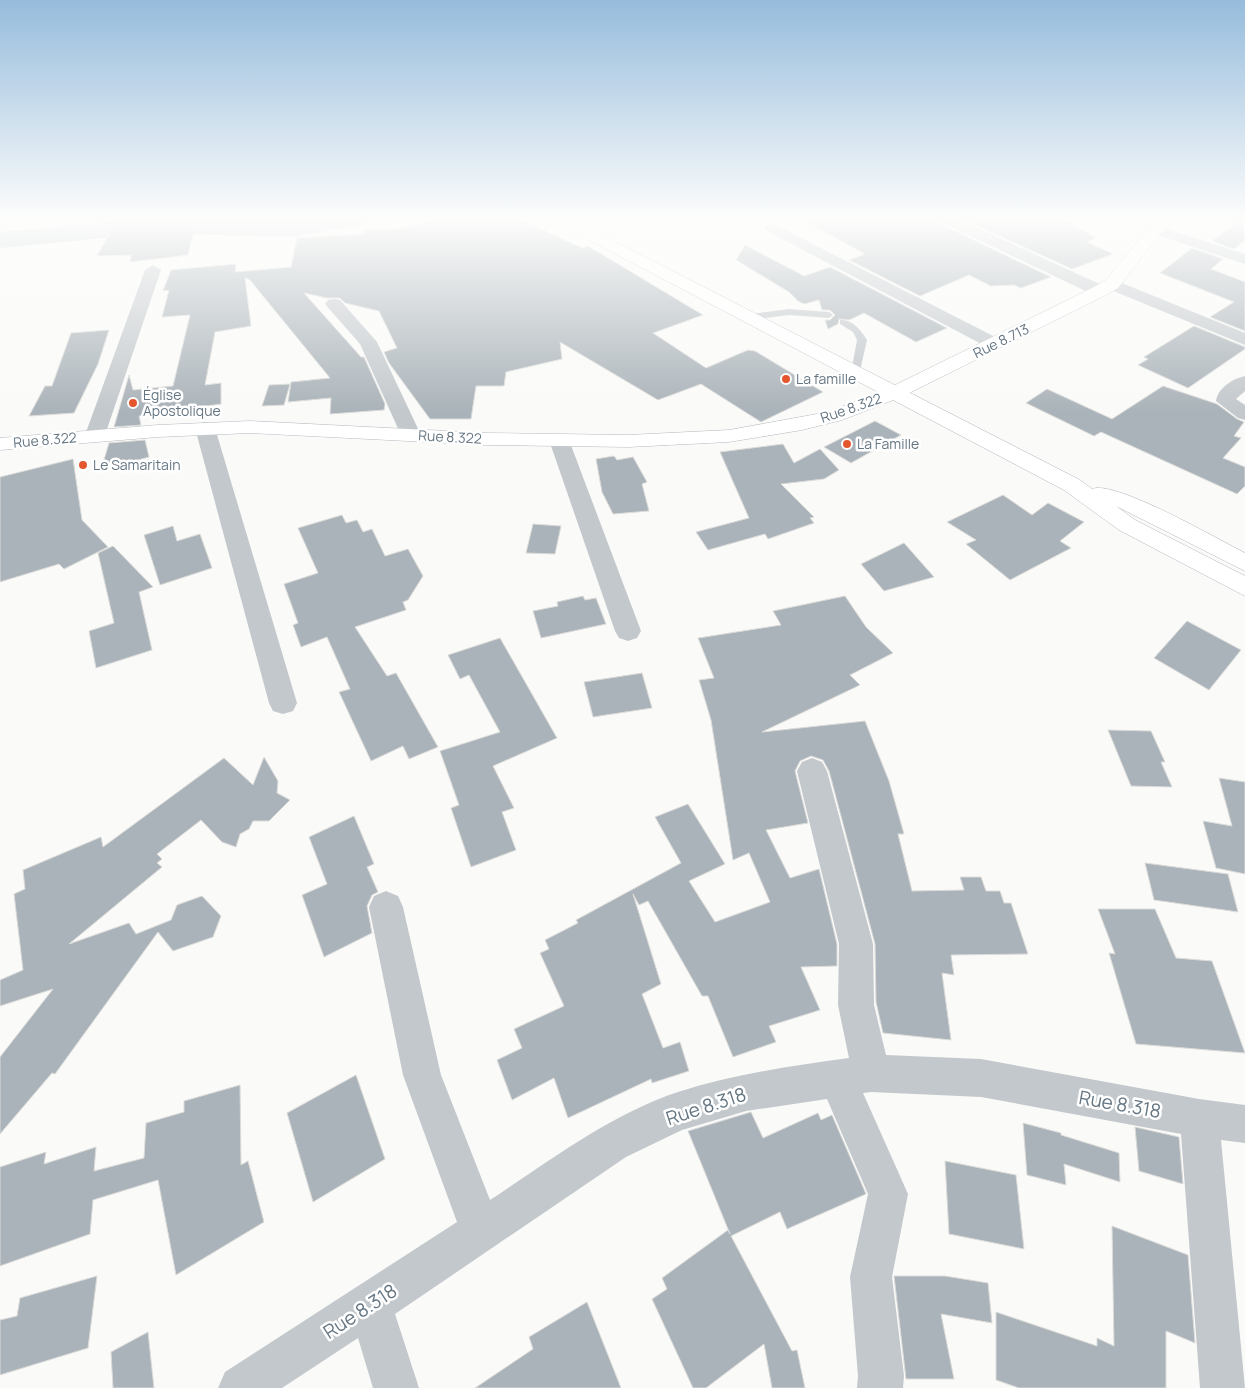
<svg xmlns="http://www.w3.org/2000/svg" width="1245" height="1388" font-family="Manrope,sans-serif">
	<style>
		.lines { fill: none; stroke-linecap: round; stroke-linejoin: round }
		.river { fill: #bbc7cb; fill-rule: evenodd }
		.building { fill: #aab3b9; stroke: #dcdcda }
		.secondary-casing { stroke: #b3babf; stroke-width: 1 }
		.trunk-casing { stroke: #b4b9bd; stroke-width: 1 }
		.service { fill: #c3c8cc; fill-rule: evenodd }
		.minor { fill: #c3c8cc; fill-rule: evenodd }
		.secondary { fill: #fff; fill-rule: evenodd }
		.trunk { fill: #fff; fill-rule: evenodd }
		.poi-dot { fill: #e4572e; stroke: #fff; stroke-width: 2 }
		.labels { text-anchor: middle; stroke-width: 5; stroke-linejoin: round; paint-order: stroke }
		.far-street-label { font-size: 14px; fill: #657683; stroke: #fff }
		.far-poi-label { font-size: 14px; fill: #657683; stroke: #fff; text-anchor: start }
		.near-street-label { font-size: 19px; fill: #657683; stroke: #fff }
	</style>
	<rect width="100%" height="100%" fill="#fafaf8"/>
	<g class="lines">
		<path class="river" d="M 176,218 L 291,221 L 310,218 L 369,218 L 365,223 L 356,226 L 291,237 L 176,234 L 133,241 L 114,237 L 0,248 L 0,232 L 114,221 L 133,225 Z"/>
	</g>
	<g class="building">
		<path d="M 119,218 L 197,218 L 188,255 L 130,262 L 131,255 L 97,256 Z"/>
		<path d="M 437,218 L 518,218 L 582,248 L 588,246 L 703,315 L 653,333 L 706,368 L 748,350 L 755,351 L 823,392 L 761,422 L 701,384 L 658,400 L 560,342 L 562,359 L 506,372 L 504,386 L 476,386 L 471,419 L 430,419 L 389,363 L 384,352 L 397,348 L 379,311 L 345,303 L 340,298 L 327,298 L 304,293 L 361,357 L 364,357 L 385,404 L 384,410 L 330,414 L 331,398 L 288,402 L 291,382 L 330,378 L 250,280 L 245,278 L 251,326 L 215,332 L 205,385 L 221,383 L 221,404 L 139,416 L 141,425 L 114,427 L 129,375 L 133,390 L 173,386 L 190,315 L 162,317 L 169,290 L 163,291 L 171,270 L 236,264 L 235,272 L 291,267 L 297,238 L 365,234 L 364,230 L 406,228 Z"/>
		<path d="M 800,218 L 935,218 L 938,223 L 1051,277 L 1021,288 L 1014,285 L 991,286 L 969,275 L 920,296 L 849,260 L 865,254 Z"/>
		<path d="M 960,218 L 1061,218 L 1096,238 L 1087,242 L 1113,254 L 1072,269 Z"/>
		<path d="M 1243,218 L 1245,240 L 1234,249 L 1212,241 Z"/>
		<path d="M 745,245 L 804,276 L 830,267 L 947,328 L 916,342 L 864,313 L 849,320 L 839,319 L 838,324 L 828,329 L 825,320 L 830,320 L 835,315 L 830,310 L 822,310 L 819,300 L 804,304 L 798,301 L 789,292 L 736,260 Z"/>
		<path d="M 1192,248 L 1223,259 L 1211,269 L 1245,282 L 1245,331 L 1210,317 L 1234,302 L 1160,273 Z"/>
		<path d="M 1194,326 L 1245,347 L 1245,349 L 1188,388 L 1138,365 L 1148,359 L 1144,357 Z"/>
		<path d="M 109,330 L 98,364 L 74,413 L 29,416 L 45,386 L 52,386 L 71,333 Z"/>
		<path d="M 290,384 L 284,405 L 262,406 L 269,385 Z"/>
		<path d="M 1163,386 L 1217,404 L 1237,419 L 1244,422 L 1234,436 L 1241,438 L 1223,458 L 1245,467 L 1245,486 L 1237,494 L 1101,432 L 1094,436 L 1026,403 L 1047,389 L 1112,419 Z"/>
		<path d="M 875,421 L 901,435 L 851,463 L 824,447 Z"/>
		<path d="M 145,440 L 149,457 L 101,470 L 109,443 Z"/>
		<path d="M 783,444 L 794,463 L 820,449 L 839,470 L 824,479 L 781,484 L 814,517 L 810,518 L 814,523 L 768,539 L 765,534 L 708,550 L 696,532 L 749,518 L 720,452 Z"/>
		<path d="M 614,456 L 617,460 L 633,457 L 647,482 L 642,484 L 649,511 L 613,514 L 602,492 L 596,459 Z"/>
		<path d="M 73,459 L 82,520 L 108,547 L 64,569 L 59,564 L 0,582 L 0,477 Z"/>
		<path d="M 1003,495 L 1032,515 L 1048,503 L 1084,522 L 1060,541 L 1071,548 L 1010,580 L 966,544 L 976,540 L 947,522 Z"/>
		<path d="M 342,515 L 346,523 L 357,520 L 363,532 L 372,529 L 385,556 L 408,549 L 423,576 L 408,600 L 403,602 L 406,610 L 355,627 L 387,676 L 396,673 L 438,747 L 409,759 L 403,746 L 371,761 L 339,692 L 350,689 L 327,637 L 301,647 L 293,625 L 298,623 L 284,584 L 318,573 L 298,528 Z"/>
		<path d="M 533,524 L 561,526 L 555,554 L 526,553 Z"/>
		<path d="M 173,526 L 177,541 L 200,534 L 212,568 L 160,585 L 144,535 Z"/>
		<path d="M 904,543 L 934,577 L 884,591 L 861,564 Z"/>
		<path d="M 113,546 L 153,587 L 139,592 L 152,650 L 96,668 L 89,631 L 114,623 L 98,553 Z"/>
		<path d="M 583,596 L 585,600 L 596,598 L 606,624 L 541,638 L 533,611 L 558,606 L 557,602 Z"/>
		<path d="M 845,596 L 866,627 L 893,653 L 850,675 L 860,685 L 762,732 L 865,721 L 889,781 L 904,834 L 898,834 L 912,891 L 964,890 L 960,877 L 981,877 L 986,891 L 1000,891 L 1004,903 L 1011,903 L 1028,954 L 951,955 L 954,975 L 942,973 L 951,1040 L 883,1033 L 876,1002 L 875,944 L 829,771 L 823,760 L 811,756 L 800,761 L 795,771 L 808,823 L 766,830 L 790,878 L 819,869 L 837,944 L 837,966 L 801,967 L 820,1010 L 769,1026 L 776,1042 L 733,1057 L 708,996 L 702,996 L 648,901 L 639,905 L 633,894 L 661,984 L 642,994 L 663,1048 L 680,1042 L 689,1071 L 652,1083 L 651,1079 L 568,1118 L 554,1078 L 512,1100 L 497,1060 L 522,1048 L 514,1029 L 564,1006 L 540,953 L 549,949 L 545,940 L 578,923 L 576,920 L 681,863 L 655,817 L 688,804 L 725,864 L 689,881 L 715,922 L 770,902 L 749,853 L 733,860 L 711,720 L 699,680 L 714,678 L 698,638 L 781,625 L 773,611 Z"/>
		<path d="M 1187,621 L 1241,650 L 1209,690 L 1154,658 Z"/>
		<path d="M 500,638 L 557,738 L 493,766 L 514,808 L 502,812 L 516,850 L 471,867 L 451,808 L 459,805 L 440,751 L 500,732 L 469,675 L 460,679 L 448,655 Z"/>
		<path d="M 642,673 L 652,708 L 593,717 L 584,682 Z"/>
		<path d="M 1108,730 L 1151,731 L 1165,762 L 1161,762 L 1172,787 L 1131,786 Z"/>
		<path d="M 264,757 L 278,781 L 277,793 L 290,800 L 269,821 L 253,821 L 249,829 L 240,834 L 236,847 L 222,842 L 201,820 L 157,854 L 162,859 L 157,863 L 162,867 L 69,944 L 129,923 L 136,934 L 171,920 L 177,905 L 202,896 L 221,916 L 213,937 L 173,951 L 158,932 L 55,1074 L 52,1073 L 0,1134 L 0,1057 L 53,989 L 0,1006 L 0,980 L 23,970 L 14,894 L 25,889 L 23,870 L 101,837 L 103,847 L 224,758 L 253,785 Z"/>
		<path d="M 1219,778 L 1245,782 L 1245,874 L 1216,868 L 1203,821 L 1232,826 Z"/>
		<path d="M 354,816 L 374,864 L 367,867 L 378,892 L 372,895 L 367,906 L 372,933 L 324,957 L 302,895 L 327,884 L 309,837 Z"/>
		<path d="M 1145,863 L 1228,874 L 1238,912 L 1154,900 Z"/>
		<path d="M 1098,909 L 1155,909 L 1176,958 L 1212,961 L 1245,1053 L 1136,1044 L 1109,953 L 1115,954 Z"/>
		<path d="M 356,1075 L 385,1159 L 313,1202 L 287,1113 Z"/>
		<path d="M 240,1085 L 241,1165 L 248,1161 L 264,1222 L 176,1275 L 158,1180 L 93,1200 L 90,1234 L 0,1266 L 0,1167 L 46,1152 L 44,1164 L 96,1147 L 94,1171 L 144,1158 L 146,1123 L 184,1112 L 184,1101 Z"/>
		<path d="M 751,1112 L 763,1138 L 818,1113 L 821,1120 L 832,1115 L 866,1194 L 787,1229 L 780,1212 L 731,1236 L 792,1351 L 797,1350 L 805,1388 L 772,1388 L 764,1344 L 706,1388 L 693,1388 L 652,1299 L 667,1289 L 662,1278 L 728,1230 L 730,1234 L 688,1131 Z"/>
		<path d="M 1023,1123 L 1061,1133 L 1061,1135 L 1119,1153 L 1120,1182 L 1064,1164 L 1066,1185 L 1027,1175 Z"/>
		<path d="M 1135,1127 L 1179,1137 L 1183,1184 L 1139,1171 Z"/>
		<path d="M 945,1161 L 1016,1175 L 1024,1249 L 949,1234 Z"/>
		<path d="M 1112,1226 L 1188,1255 L 1195,1343 L 1166,1331 L 1166,1388 L 1019,1388 L 996,1380 L 996,1312 L 1097,1346 L 1097,1338 L 1114,1346 Z"/>
		<path d="M 97,1276 L 88,1348 L 0,1375 L 0,1320 L 17,1316 L 20,1298 Z"/>
		<path d="M 894,1276 L 945,1276 L 988,1283 L 992,1323 L 941,1314 L 954,1379 L 906,1379 Z"/>
		<path d="M 587,1302 L 621,1388 L 475,1388 L 533,1349 L 529,1337 Z"/>
		<path d="M 148,1332 L 154,1388 L 113,1388 L 111,1352 Z"/>
	</g>
	<g class="lines">
		<g class="secondary-casing">
			<path id="secondary" d="M 1157,218 L 1172,218 L 1118,288 L 1106,295 L 901,397 L 842,420 L 802,430 L 729,442 L 628,447 L 487,445 L 250,433 L 158,437 L 0,450 L 0,438 L 158,425 L 250,421 L 487,433 L 628,435 L 729,430 L 828,412 L 887,389 L 1094,287 L 1106,280 Z"/>
		</g>
		<g class="trunk-casing">
			<path id="trunk" d="M 551,218 L 569,218 L 1080,480 L 1092,489 C 1114,479 1219,540 1245,553 L 1245,571 L 1116,506 L 1135,520 L 1245,576 L 1245,596 L 1119,530 L 1064,490 L 553,221 Z"/>
		</g>
		<g class="service">
			<path d="M 789,309 L 829,312 L 833,315 L 829,318 L 789,315 L 749,320 L 745,317 L 749,314 Z"/>
			<path d="M 840,320 C 852,319 861,330 867,340 L 859,375 L 851,373 L 857,340 L 853,332 L 840,324 Z"/>
		</g>
		<g class="minor">
			<path d="M 937,218 L 956,218 L 1106,287 L 1108,291 L 1106,295 L 1094,295 L 939,221 Z"/>
			<path d="M 772,223 L 1001,340 L 1004,344 L 1001,348 L 989,348 L 767,231 L 764,228 Z"/>
			<path d="M 1156,225 L 1245,254 L 1245,264 L 1151,233 L 1148,230 L 1151,227 Z"/>
			<path d="M 153,265 L 161,270 L 105,435 L 102,439 L 95,441 L 88,439 L 85,435 L 145,270 Z"/>
			<path d="M 1112,279 L 1245,333 L 1245,345 L 1106,288 L 1104,284 L 1106,280 Z"/>
			<path d="M 334,299 L 340,300 L 377,342 L 421,435 L 418,439 L 411,441 L 404,439 L 401,435 L 360,344 L 325,304 L 328,300 Z"/>
			<path d="M 1245,376 L 1245,391 L 1236,399 L 1245,405 L 1245,420 L 1238,418 L 1216,401 C 1218,388 1232,379 1245,376 Z"/>
			<path d="M 205,422 L 212,424 L 215,428 L 297,703 L 293,711 L 283,714 L 273,711 L 269,703 L 195,428 L 198,424 Z"/>
			<path d="M 559,434 L 566,436 L 569,440 L 641,631 L 637,638 L 628,641 L 619,638 L 615,631 L 549,440 L 552,436 Z"/>
			<path d="M 812,758 L 822,762 L 827,771 L 873,944 L 874,1005 L 886,1055 L 981,1059 L 1199,1099 L 1245,1105 L 1245,1143 L 1221,1140 L 1245,1388 L 1200,1388 L 1181,1134 L 981,1097 L 871,1092 L 863,1093 L 908,1194 L 892,1277 L 904,1376 L 903,1388 L 857,1388 L 858,1376 L 850,1277 L 868,1194 L 827,1099 L 746,1111 L 682,1130 L 626,1157 L 395,1314 L 419,1388 L 373,1388 L 358,1338 L 282,1388 L 218,1388 L 225,1372 L 457,1222 L 403,1075 L 369,907 L 374,896 L 386,891 L 398,896 L 403,907 L 441,1075 L 490,1200 C 550,1161 609,1115 678,1092 C 734,1074 791,1066 849,1058 L 838,1005 L 839,944 L 797,771 L 802,762 Z"/>
		</g>
		<use href="#secondary" class="secondary"/>
		<use href="#trunk" class="trunk"/>
	</g>
	<linearGradient id="sky" x2="0" y2="1"><stop stop-color="#96bcdc"/><stop offset="0.53" stop-color="#fdfdfc"/><stop offset="1" stop-color="#fdfdfc" stop-opacity="0"/></linearGradient>
	<rect width="1245" height="412" fill="url(#sky)"/>
	<g class="poi-dot">
		<circle cx="786" cy="379" r="5"/>
		<circle cx="133" cy="403" r="5"/>
		<circle cx="847" cy="444" r="5"/>
		<circle cx="83" cy="465" r="5"/>
	</g>
	<g class="labels">
		<g class="far-street-label">
			<text transform="translate(1001 341) rotate(-26)" y="5">Rue 8.713</text>
			<text transform="translate(851 408) rotate(-19)" y="5">Rue 8.322</text>
			<text transform="translate(450 437) rotate(3)" y="5">Rue 8.322</text>
			<text transform="translate(45 440) rotate(-5)" y="5">Rue 8.322</text>
		</g>
		<g class="far-poi-label">
			<text x="796" y="384">La famille</text>
			<text x="143" y="400">Église<tspan x="143" dy="16">Apostolique</tspan></text>
			<text x="857" y="449">La Famille</text>
			<text x="93" y="470">Le Samaritain</text>
		</g>
		<g class="near-street-label">
			<text transform="translate(1120 1104) rotate(10)" y="7">Rue 8.318</text>
			<text transform="translate(706 1106) rotate(-18)" y="7">Rue 8.318</text>
			<text transform="translate(360 1311) rotate(-33)" y="7">Rue 8.318</text>
		</g>
	</g>
</svg>
